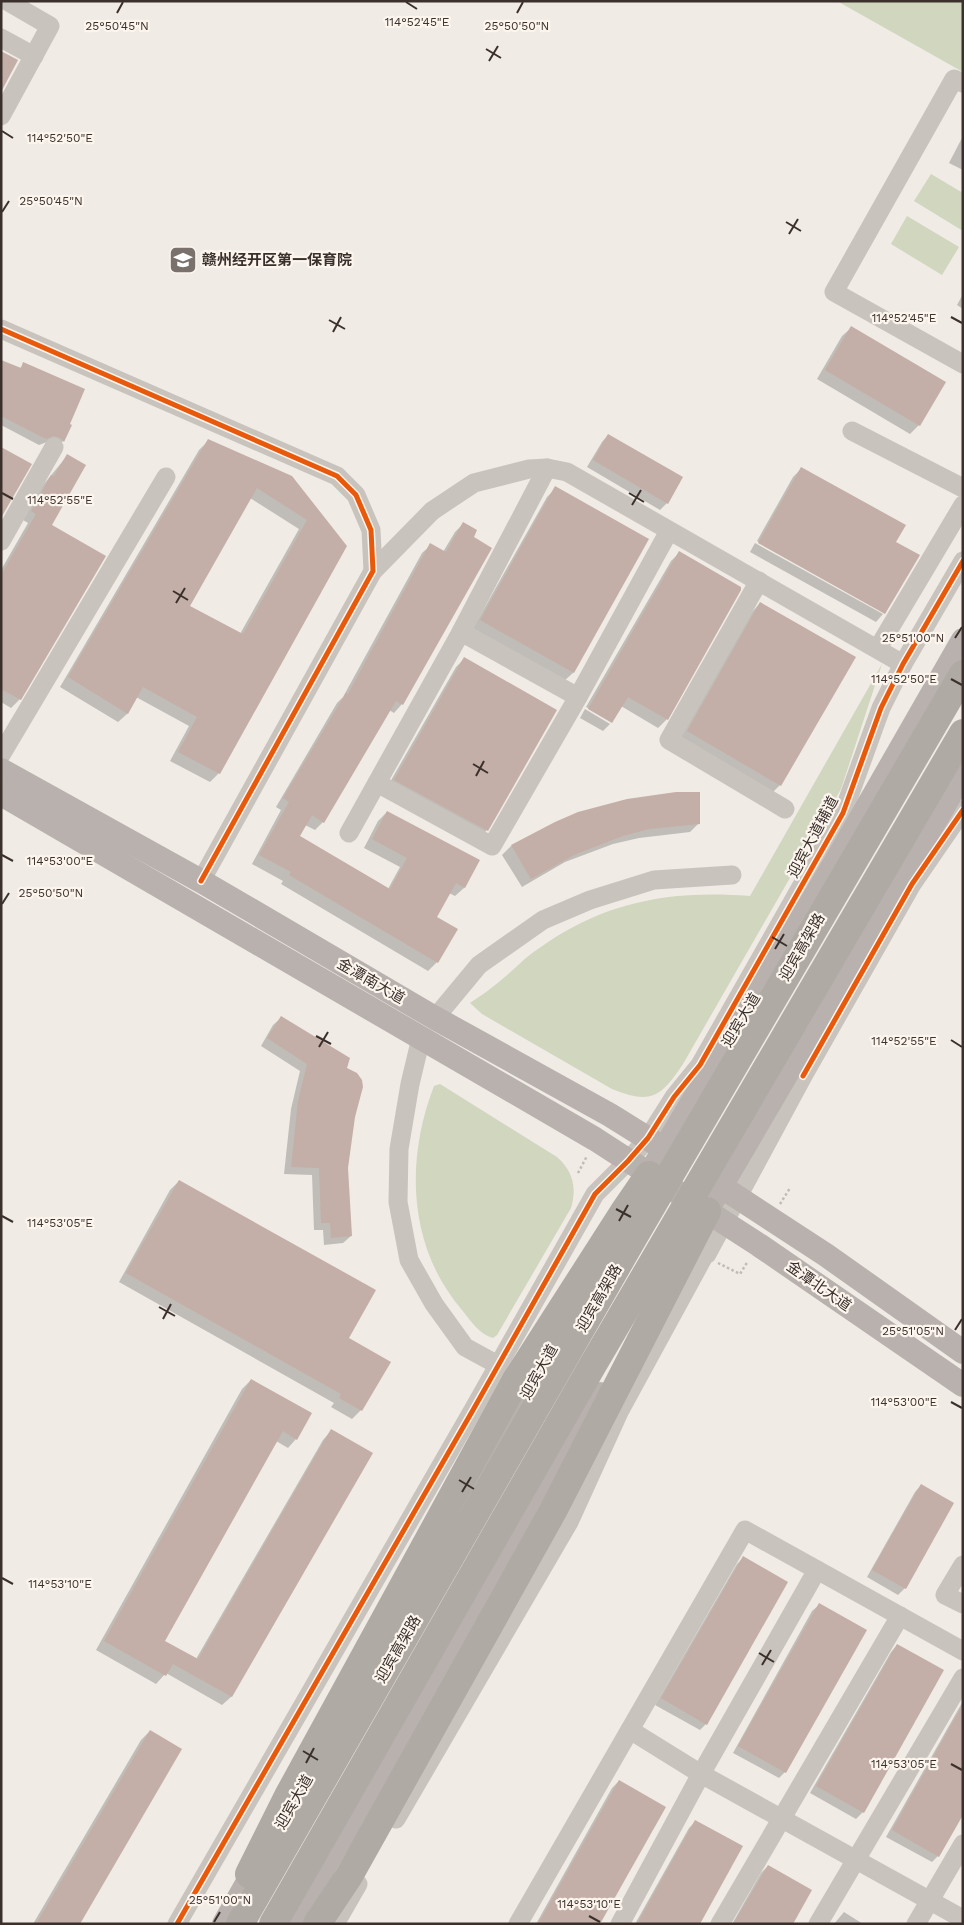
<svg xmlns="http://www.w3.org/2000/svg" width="964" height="1925" font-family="'Work Sans','Noto Sans SC',sans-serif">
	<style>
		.green { fill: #d1d6bf }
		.shadow { fill: #0003; fill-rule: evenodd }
		.building { fill: #c3afa7; fill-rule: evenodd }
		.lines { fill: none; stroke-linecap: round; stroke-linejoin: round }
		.path { stroke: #c2bbb6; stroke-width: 2.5; stroke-dasharray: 2.5 2.5; stroke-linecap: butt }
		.minor { stroke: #c9c3be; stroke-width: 19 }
		.major { stroke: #b8b1ad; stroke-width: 24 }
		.highway { stroke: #afaaa4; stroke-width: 28 }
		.highway-bridge { stroke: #afaaa4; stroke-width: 28 }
		.cycleway-casing { stroke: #fbf5ee; stroke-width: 8 }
		.cycleway { stroke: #e8590c; stroke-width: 5 }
		.ticks { fill: none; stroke: #3b302b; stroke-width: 2 }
		.labels { text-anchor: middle; stroke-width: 4.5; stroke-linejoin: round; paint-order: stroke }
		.poi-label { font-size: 15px; font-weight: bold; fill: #3b302b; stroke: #fbf5ee; text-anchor: start }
		.street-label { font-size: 15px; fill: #3b302b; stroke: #fbf5ee }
		.ticks-label { font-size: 12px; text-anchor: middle; fill: #3b302b; stroke: #fbf5ee; stroke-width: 4.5; stroke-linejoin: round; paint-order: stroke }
	</style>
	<rect width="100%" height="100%" fill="#f0ebe5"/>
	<g class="green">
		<path d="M 837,1 L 963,1 L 963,72 Z"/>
		<path d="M 931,174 L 963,193 L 963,231 L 914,201 Z"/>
		<path d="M 907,216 L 959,247 L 942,275 L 891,244 Z"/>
		<path d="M 882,664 L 841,789 L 683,1064 C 661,1097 651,1105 612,1089 L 482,1014 L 470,1003 C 480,996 491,989 500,981 C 513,971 524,958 538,949 C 605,901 670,890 750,896 Z"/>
		<path d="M 440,1084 L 557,1157 C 573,1171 577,1188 571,1208 L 497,1335 L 493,1338 C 480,1335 470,1320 462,1310 C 408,1247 405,1161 434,1086 Z"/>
	</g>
	<g class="shadow">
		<path d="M 963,136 L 963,170 L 949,163 Z"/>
		<path d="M 963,294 L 963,309 L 957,305 Z"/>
		<path d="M 851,328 L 919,425 L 910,434 L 817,379 L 842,336 Z"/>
		<path d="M 1,361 L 19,369 L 24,364 L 71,426 L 63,441 L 57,447 L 47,442 L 39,445 L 1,425 Z"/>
		<path d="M 608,435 L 681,478 L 667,503 L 660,510 L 587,467 L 602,442 Z"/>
		<path d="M 208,441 L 346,546 L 219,773 L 210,782 L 170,761 L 189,726 L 136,697 L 127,714 L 118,722 L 60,687 L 199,450 ZM 250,498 L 299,529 L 240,634 L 189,606 Z"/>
		<path d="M 67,456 L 51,526 L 20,699 L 11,708 L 1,702 L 1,570 L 28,523 L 23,520 L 43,485 Z"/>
		<path d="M 802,468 L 894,543 L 918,556 L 884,614 L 884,612 L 757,541 L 793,477 Z"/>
		<path d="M 556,488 L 573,673 L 564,681 L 472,630 L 547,497 Z"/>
		<path d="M 463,524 L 402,704 L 394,713 L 389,710 L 323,822 L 315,830 L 305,825 L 299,836 L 388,889 L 400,867 L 364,848 L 378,821 L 387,812 L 478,860 L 464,888 L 455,896 L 449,893 L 435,917 L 456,930 L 437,962 L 428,971 L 281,884 L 283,881 L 252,864 L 281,810 L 276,807 L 337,703 L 343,697 L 422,553 L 431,545 L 443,552 L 455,532 Z"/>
		<path d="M 755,543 L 883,614 L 876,622 L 750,552 Z"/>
		<path d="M 679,553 L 667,719 L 658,728 L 621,706 L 611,723 L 611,721 L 586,707 L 671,561 Z"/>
		<path d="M 760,603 L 780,785 L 771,794 L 679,740 L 752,612 Z"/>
		<path d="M 465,658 L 487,830 L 478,839 L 386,789 L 456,667 Z"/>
		<path d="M 585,709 L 610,724 L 603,731 L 580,718 Z"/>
		<path d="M 556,823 L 699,823 L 690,832 L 639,838 L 613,844 L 565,862 L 522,887 L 502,855 L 511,846 Z"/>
		<path d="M 281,1018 L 346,1068 L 348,1151 L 347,1185 L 351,1236 L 343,1243 L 324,1245 L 323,1230 L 314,1230 L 312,1175 L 284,1174 L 291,1109 L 300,1071 L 261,1046 L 273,1025 Z"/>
		<path d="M 179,1181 L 348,1338 L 361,1410 L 352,1419 L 331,1407 L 334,1403 L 119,1282 L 170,1190 Z"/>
		<path d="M 251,1380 L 296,1439 L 288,1448 L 276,1441 L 163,1641 L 196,1659 L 323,1440 L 331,1431 L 371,1454 L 231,1697 L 222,1705 L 166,1673 L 156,1684 L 96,1650 L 242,1389 Z"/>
		<path d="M 921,1485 L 953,1503 L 905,1588 L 898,1595 L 867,1577 L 915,1492 Z"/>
		<path d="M 743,1558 L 706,1724 L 700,1730 L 655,1705 L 737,1564 Z"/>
		<path d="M 819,1605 L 785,1772 L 779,1778 L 733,1753 L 812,1611 Z"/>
		<path d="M 897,1645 L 863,1812 L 856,1819 L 810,1793 L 891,1652 Z"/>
		<path d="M 963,1701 L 963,1813 L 938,1856 L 932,1862 L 886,1837 Z"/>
		<path d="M 150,1731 L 78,1924 L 33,1924 L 141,1740 Z"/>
		<path d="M 619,1781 L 599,1924 L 536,1924 L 612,1788 Z"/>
		<path d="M 696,1821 L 698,1924 L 635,1924 L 689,1828 Z"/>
		<path d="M 768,1866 L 792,1924 L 732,1924 L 761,1873 Z"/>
		<path d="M 844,1912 L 863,1924 L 834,1924 Z"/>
	</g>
	<g class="building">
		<path d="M 1,51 L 18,60 L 1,92 Z"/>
		<path d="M 851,326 L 946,382 L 920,426 L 825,370 Z"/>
		<path d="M 1,360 L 21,368 L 23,362 L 85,389 L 70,424 L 72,425 L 64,442 L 60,438 L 54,436 L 46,439 L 1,416 Z"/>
		<path d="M 608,434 L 683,477 L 668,504 L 593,460 Z"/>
		<path d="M 208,439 L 292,476 L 347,546 L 220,774 L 178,752 L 197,717 L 143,687 L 128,714 L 68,677 ZM 257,488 L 307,520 L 243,634 L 190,606 Z"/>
		<path d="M 1,447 L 32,464 L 1,518 Z"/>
		<path d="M 67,454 L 86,465 L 52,525 L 106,556 L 21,700 L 1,689 L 1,575 L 36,514 L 31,511 L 51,475 L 54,476 Z"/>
		<path d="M 801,467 L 906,525 L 896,542 L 920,555 L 885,614 L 758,543 Z"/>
		<path d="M 555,486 L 649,539 L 574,673 L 480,620 Z"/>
		<path d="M 463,522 L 477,530 L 474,537 L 492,548 L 403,705 L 396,701 L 324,823 L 312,815 L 300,836 L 390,889 L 407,858 L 372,839 L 387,811 L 480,860 L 465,888 L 456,883 L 437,917 L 458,929 L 438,963 L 289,875 L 291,872 L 259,855 L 289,802 L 283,798 L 346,693 L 348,694 L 430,543 L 446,552 Z"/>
		<path d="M 679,551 L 741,587 L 741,590 L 668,720 L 628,697 L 612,723 L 588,709 Z"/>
		<path d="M 760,602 L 856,657 L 781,786 L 687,731 Z"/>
		<path d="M 464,657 L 557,710 L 488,831 L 394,780 Z"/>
		<path d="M 676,792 L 700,792 L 700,824 L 649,829 L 623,836 L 576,854 L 531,879 L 511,845 L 555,822 L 578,812 L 627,799 Z"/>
		<path d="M 281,1016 L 350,1058 L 347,1068 L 357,1073 L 362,1080 L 363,1087 L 355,1117 L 348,1168 L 352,1236 L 331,1238 L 330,1223 L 321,1223 L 319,1168 L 291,1167 L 298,1101 L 307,1064 L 267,1038 Z"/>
		<path d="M 179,1180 L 376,1290 L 349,1338 L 391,1362 L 362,1411 L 339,1398 L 341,1394 L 126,1273 Z"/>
		<path d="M 251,1379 L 312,1413 L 297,1440 L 283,1431 L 165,1641 L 198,1659 L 331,1429 L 373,1453 L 232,1697 L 173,1664 L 166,1676 L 104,1641 Z"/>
		<path d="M 921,1484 L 954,1503 L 906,1589 L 872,1570 Z"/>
		<path d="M 743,1556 L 788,1582 L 707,1725 L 661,1698 Z"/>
		<path d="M 819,1603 L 867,1630 L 786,1773 L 738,1746 Z"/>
		<path d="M 897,1644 L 944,1670 L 864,1813 L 816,1786 Z"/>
		<path d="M 963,1704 L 963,1815 L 939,1857 L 892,1830 Z"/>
		<path d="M 150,1730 L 182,1749 L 80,1924 L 36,1924 Z"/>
		<path d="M 619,1780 L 666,1807 L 600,1924 L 538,1924 Z"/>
		<path d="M 695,1820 L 743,1846 L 700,1924 L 637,1924 Z"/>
		<path d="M 768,1865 L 812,1890 L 793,1924 L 733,1924 Z"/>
	</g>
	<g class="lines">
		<g class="path">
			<path d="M 578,1173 L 587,1156"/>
			<path d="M 780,1204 L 790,1188"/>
			<path d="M 718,1263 L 740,1274 L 748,1261"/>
		</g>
		<g class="minor">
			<path d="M 1,38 L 34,56"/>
			<path d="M 963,83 L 954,79 L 834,292 L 963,364"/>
			<path d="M 1,116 L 50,26 L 7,1"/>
			<path d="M 1,329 L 337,476 L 356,495 L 371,530 L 373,571"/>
			<path d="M 852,431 L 963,488"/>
			<path d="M 1,541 L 54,447"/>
			<path d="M 759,581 L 669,740 L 785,809"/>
			<path d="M 461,632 L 578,697"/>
			<path d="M 878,648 L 963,505"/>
			<path d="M 1,755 L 166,477"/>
			<path d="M 377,783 L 492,846 L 578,697 L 669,531"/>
			<path d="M 349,833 L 461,632 L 547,468"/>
			<path d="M 201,881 L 373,571 L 432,511 L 474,483 L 529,469 L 547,468 L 567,472 L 903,664"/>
			<path d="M 435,1018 L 479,965 L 543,920 L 590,900 L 654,880 L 732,875"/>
			<path d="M 421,1038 L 410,1084 L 399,1149 L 398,1202 L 409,1260 L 434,1304 L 465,1347 L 498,1365"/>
			<path d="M 963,1565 L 945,1595 L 963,1604"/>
			<path d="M 630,1730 L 701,1774 L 963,1919"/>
			<path d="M 396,1819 L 569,1522 L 619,1412 L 704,1256 L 707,1254 L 803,1076 L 912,884 L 963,810"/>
			<path d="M 177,1924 L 473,1410 L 595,1194 L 628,1161 L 648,1138 L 674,1097 L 700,1065 L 843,813 L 881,708 L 903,664 L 963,561"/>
			<path d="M 335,1924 L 358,1884"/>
			<path d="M 518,1924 L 745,1530 L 963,1651"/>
			<path d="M 620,1924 L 701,1774 L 817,1570"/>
			<path d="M 720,1924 L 900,1616"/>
			<path d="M 818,1924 L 963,1678"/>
			<path d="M 916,1924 L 963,1844"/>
		</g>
		<g class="major">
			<path d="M 1,770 L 201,881 L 435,1018 L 610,1115 L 679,1158"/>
			<path d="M 1,794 L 595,1139 L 759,1245 L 963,1385"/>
			<path d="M 708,1178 L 826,1255 L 963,1352"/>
			<path d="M 640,1190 L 838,858 L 963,640"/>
			<path d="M 697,1227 L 963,773"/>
			<path d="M 444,1539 L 567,1322"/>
			<path d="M 224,1924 L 261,1859"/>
			<path d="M 291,1924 L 600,1394"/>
		</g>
		<g class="highway">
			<path d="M 516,1380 L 623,1213 L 649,1175"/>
			<path d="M 317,1924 L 349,1876 L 553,1511 L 707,1211"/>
		</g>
		<g class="highway-bridge">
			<path d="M 249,1874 L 288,1796 L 516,1380"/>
			<path d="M 240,1924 L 632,1240 L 963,674"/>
			<path d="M 273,1924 L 591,1368 L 963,733"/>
		</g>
		<g class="cycleway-casing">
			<g id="cycleway">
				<path d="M 1,329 L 337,476 L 356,495 L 371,530 L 373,571 L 201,881"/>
				<path d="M 803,1076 L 912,884 L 963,810"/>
				<path d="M 177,1924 L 473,1410 L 595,1194 L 628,1161 L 648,1138 L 674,1097 L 700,1065 L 843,813 L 881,708 L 903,664 L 963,561"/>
			</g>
		</g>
		<use href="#cycleway" class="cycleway"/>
	</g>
	<path class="ticks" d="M 406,2 L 417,9M 117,13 L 123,2M 517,13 L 523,2M 486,49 L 501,58M 489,61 L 498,46M 2,131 L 13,138M 2,212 L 9,201M 786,222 L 801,231M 789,234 L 798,219M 951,317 L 962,323M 329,320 L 345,329M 333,332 L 341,317M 2,493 L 13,499M 629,493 L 644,502M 632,505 L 641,490M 173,591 L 188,600M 176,603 L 185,588M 955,638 L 962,627M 951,679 L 962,685M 473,764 L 488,773M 476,776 L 484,761M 2,855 L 13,861M 2,904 L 9,893M 772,937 L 787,946M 775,949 L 784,934M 316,1036 L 331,1044M 951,1040 L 962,1047M 319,1047 L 328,1032M 616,1209 L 631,1217M 2,1216 L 13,1222M 619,1221 L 628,1205M 159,1307 L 175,1316M 163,1319 L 171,1304M 955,1330 L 962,1319M 951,1402 L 962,1408M 459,1480 L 474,1489M 462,1492 L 471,1477M 2,1578 L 13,1584M 759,1653 L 774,1662M 762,1665 L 771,1650M 303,1751 L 318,1760M 306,1763 L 314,1748M 951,1764 L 962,1770M 589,1916 L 600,1922M 214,1922 L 220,1912"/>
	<defs>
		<g id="school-square" transform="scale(1.4375)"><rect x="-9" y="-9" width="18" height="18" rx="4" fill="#7a716c" stroke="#fbf5ee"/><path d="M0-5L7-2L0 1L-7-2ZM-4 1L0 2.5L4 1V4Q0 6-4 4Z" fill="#fff"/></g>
	</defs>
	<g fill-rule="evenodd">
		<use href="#school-square" x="183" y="260"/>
	</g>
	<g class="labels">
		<g class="poi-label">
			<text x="202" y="265">赣州经开区第一保育院</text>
		</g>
		<g class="street-label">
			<text transform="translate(813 837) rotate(-62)" y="5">迎宾大道辅道</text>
			<text transform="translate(802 947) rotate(-60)" y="5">迎宾高架路</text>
			<text transform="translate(371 981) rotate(30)" y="5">金潭南大道</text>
			<text transform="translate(741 1020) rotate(-59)" y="5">迎宾大道</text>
			<text transform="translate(819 1286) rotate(35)" y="5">金潭北大道</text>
			<text transform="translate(599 1298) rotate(-60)" y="5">迎宾高架路</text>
			<text transform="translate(539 1372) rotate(-61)" y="5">迎宾大道</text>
			<text transform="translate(398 1649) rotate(-60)" y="5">迎宾高架路</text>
			<text transform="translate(294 1802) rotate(-60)" y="5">迎宾大道</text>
		</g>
	</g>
	<g class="ticks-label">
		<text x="417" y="26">114°52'45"E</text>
		<text x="117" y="30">25°50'45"N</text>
		<text x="517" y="30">25°50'50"N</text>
		<text x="60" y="142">114°52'50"E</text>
		<text x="51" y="205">25°50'45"N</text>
		<text x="904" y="322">114°52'45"E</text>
		<text x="60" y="504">114°52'55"E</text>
		<text x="913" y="642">25°51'00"N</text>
		<text x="904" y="683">114°52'50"E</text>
		<text x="60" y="865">114°53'00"E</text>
		<text x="51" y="897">25°50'50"N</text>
		<text x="904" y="1045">114°52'55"E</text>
		<text x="60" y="1227">114°53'05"E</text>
		<text x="913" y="1335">25°51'05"N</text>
		<text x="904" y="1406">114°53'00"E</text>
		<text x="60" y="1588">114°53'10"E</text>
		<text x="904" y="1768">114°53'05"E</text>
		<text x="220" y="1904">25°51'00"N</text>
		<text x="589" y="1908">114°53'10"E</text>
	</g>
	<rect width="964" height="1925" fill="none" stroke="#3b302b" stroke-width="5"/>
</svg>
